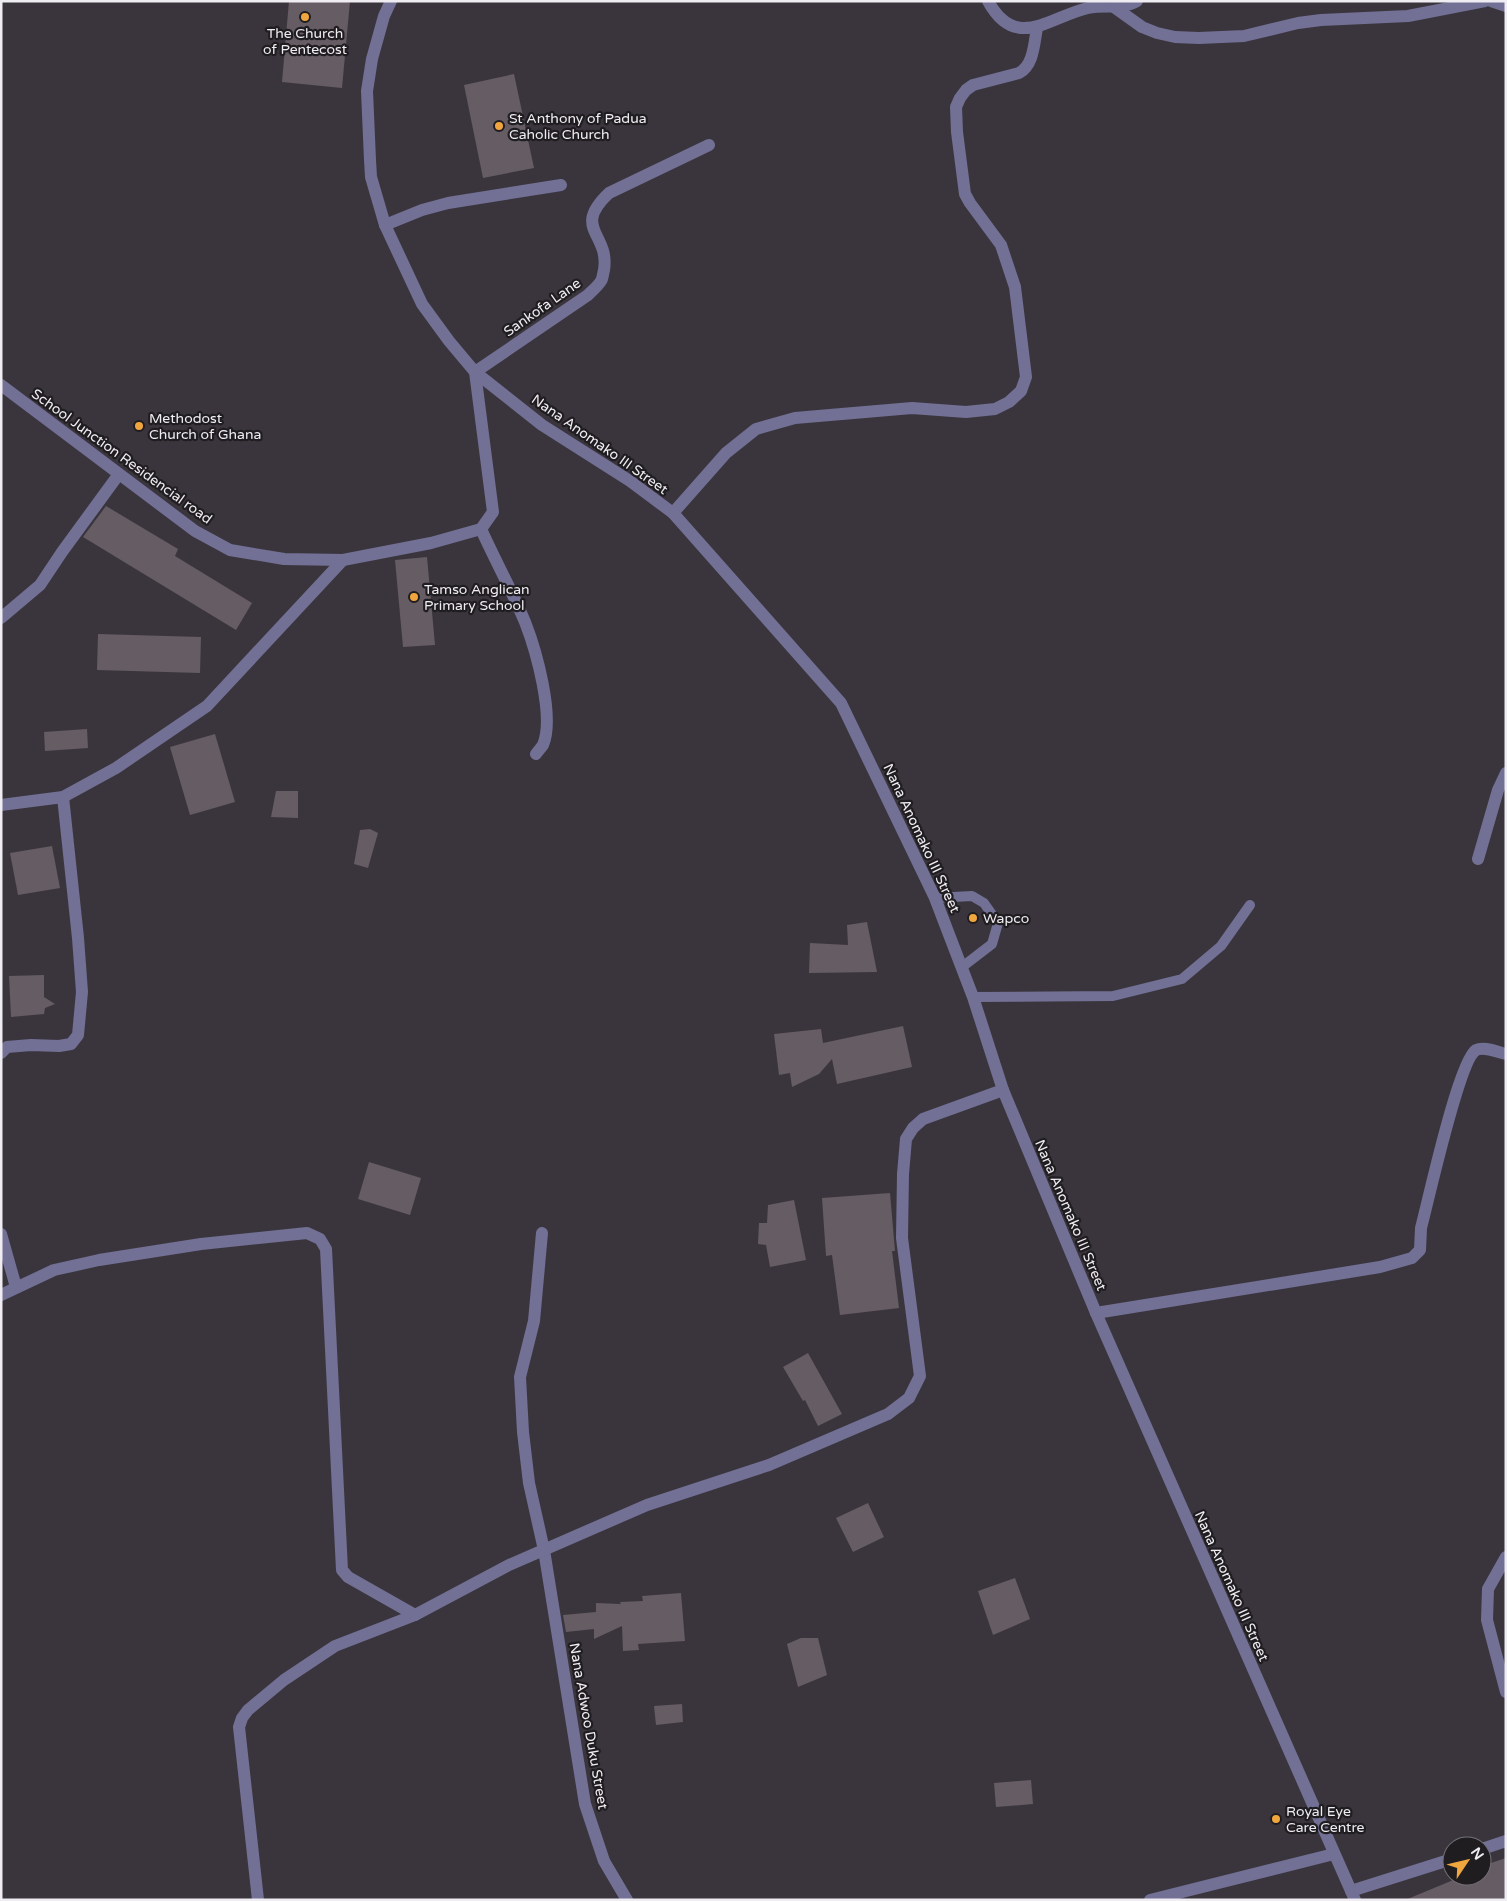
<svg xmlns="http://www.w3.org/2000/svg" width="1507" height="1901" font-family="'Varela Round',sans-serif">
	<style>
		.building { fill: #665c63 }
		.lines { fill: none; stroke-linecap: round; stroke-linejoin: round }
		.service { stroke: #727095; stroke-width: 10 }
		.minor { stroke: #727095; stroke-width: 12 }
		.tertiary { stroke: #727095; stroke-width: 12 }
		.poi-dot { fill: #f0a63e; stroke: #201d21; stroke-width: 2 }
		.labels { text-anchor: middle; stroke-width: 4.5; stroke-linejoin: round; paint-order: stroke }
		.poi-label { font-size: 14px; fill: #efecf2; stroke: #201d21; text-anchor: start }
		.street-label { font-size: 14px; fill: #efecf2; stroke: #201d21 }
	</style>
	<rect width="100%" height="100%" fill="#3a353d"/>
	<g class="building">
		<path d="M 289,1 L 350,1 L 342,88 L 282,82 Z"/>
		<path d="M 514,74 L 534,168 L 483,178 L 464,85 Z"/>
		<path d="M 106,506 L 178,549 L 175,556 L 252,603 L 236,630 L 83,537 Z"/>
		<path d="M 427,557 L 435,645 L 403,647 L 395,560 Z"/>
		<path d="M 98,634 L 201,637 L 200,673 L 97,670 Z"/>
		<path d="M 87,729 L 88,748 L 45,751 L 44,732 Z"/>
		<path d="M 215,734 L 235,802 L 190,815 L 170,747 Z"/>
		<path d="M 276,791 L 298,791 L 298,818 L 271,817 Z"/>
		<path d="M 370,829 L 378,833 L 368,868 L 354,864 L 360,830 Z"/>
		<path d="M 52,846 L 60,888 L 18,895 L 10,853 Z"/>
		<path d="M 867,922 L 877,972 L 809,973 L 810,943 L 848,945 L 847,925 Z"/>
		<path d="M 44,975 L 44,997 L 55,1004 L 45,1008 L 44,1014 L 11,1017 L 9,976 Z"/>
		<path d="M 903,1026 L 912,1067 L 837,1084 L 832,1059 L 819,1074 L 792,1087 L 790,1073 L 779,1075 L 774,1034 L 821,1029 L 823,1043 Z"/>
		<path d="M 369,1162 L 421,1178 L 410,1215 L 358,1199 Z"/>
		<path d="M 890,1193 L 895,1251 L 892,1251 L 899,1308 L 840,1315 L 832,1255 L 826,1256 L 822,1198 Z"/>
		<path d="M 794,1200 L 806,1260 L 770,1267 L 766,1245 L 758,1244 L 759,1223 L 767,1223 L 768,1205 Z"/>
		<path d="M 808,1353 L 842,1414 L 818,1426 L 805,1400 L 803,1401 L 783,1367 Z"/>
		<path d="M 868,1503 L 884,1537 L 853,1552 L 836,1518 Z"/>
		<path d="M 1015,1578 L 1030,1619 L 993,1635 L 978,1591 Z"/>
		<path d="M 681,1593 L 685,1641 L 638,1644 L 639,1650 L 623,1651 L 622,1626 L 594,1639 L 594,1629 L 566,1632 L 563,1615 L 596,1612 L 596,1603 L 621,1604 L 620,1602 L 643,1601 L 642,1596 Z"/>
		<path d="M 801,1638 L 818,1638 L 827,1675 L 798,1687 L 787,1644 Z"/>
		<path d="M 682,1704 L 683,1722 L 656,1725 L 654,1706 Z"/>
		<path d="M 1031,1780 L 1033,1804 L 996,1807 L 994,1783 Z"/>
		<path d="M 1506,1858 L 1506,1900 L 1405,1900 L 1463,1876 L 1482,1876 L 1482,1866 Z"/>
	</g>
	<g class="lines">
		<g class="service">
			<path d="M 935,898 L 972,896 L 984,903 L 998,923 L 992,944 L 962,967"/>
			<path d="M 973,997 L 1113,996 L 1182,979 L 1221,946 L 1250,905"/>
		</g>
		<g class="minor">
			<path d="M 988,1 C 1016,52 1049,17 1088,8 C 1105,4 1121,10 1137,1"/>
			<path d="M 1491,1 L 1506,6"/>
			<path d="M 1114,7 L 1142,27 L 1157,33 L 1175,37 L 1199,38 L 1244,36 L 1298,23 L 1321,20 L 1408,16 L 1485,1"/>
			<path d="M 385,225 L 422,210 L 448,203 L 561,185"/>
			<path d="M 1,385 L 195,531 L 230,550 L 284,559 L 343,560 L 431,543 L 481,529 L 493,512 L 475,372 L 588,295 C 592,291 598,286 601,281 C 603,278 603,273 604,270 C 610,233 571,229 609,193 L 709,145"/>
			<path d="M 673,513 L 726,453 L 756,429 L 795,418 L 912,408 L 966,412 L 995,409 L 1009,402 L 1021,391 L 1026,377 L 1015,287 L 1001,245 L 970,203 L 965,194 L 957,132 L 956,107 L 960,98 L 966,90 L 973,85 L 1019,73 C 1034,65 1034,43 1037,28"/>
			<path d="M 481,529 C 495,560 512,591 525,622 C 536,650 555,717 543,745 C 541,748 538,751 536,754"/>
			<path d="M 1,618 L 40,585 L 62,552 L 119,474"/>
			<path d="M 1,805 L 63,797 L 116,768 L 207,706 L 343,560"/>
			<path d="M 1478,859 L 1498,790 L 1506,773"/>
			<path d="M 1,1053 L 7,1047 L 31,1045 L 59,1046 L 71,1044 L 78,1035 L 82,992 L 78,938 L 63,797"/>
			<path d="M 542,1233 L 534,1321 L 520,1377 L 523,1432 L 529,1483 L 544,1550 L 585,1804 L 604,1861 L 627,1900"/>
			<path d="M 1,1234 L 16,1287"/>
			<path d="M 1,1295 L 54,1270 L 99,1260 L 201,1244 L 307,1233 L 320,1239 L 326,1249 L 342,1570 L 348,1577 L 415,1615 L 335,1646 L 284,1680 L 248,1710 L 242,1718 L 239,1727 L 258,1900"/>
			<path d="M 1096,1313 L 1380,1267 L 1412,1258 L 1420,1250 L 1421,1228 C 1428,1202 1459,1060 1476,1050 C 1484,1046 1497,1052 1506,1054"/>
			<path d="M 1506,1557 L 1488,1589 L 1487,1620 L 1506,1692"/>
			<path d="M 415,1615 L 509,1565 L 647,1505 L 769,1465 L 888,1414 L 909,1398 L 920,1376 L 902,1238 L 903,1174 L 906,1139 L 913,1128 L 923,1119 L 1003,1090"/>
			<path d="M 1482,1849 L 1506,1841"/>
			<path d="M 1351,1891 L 1452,1859"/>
			<path d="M 1150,1900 L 1334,1854"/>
		</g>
		<path class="tertiary" d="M 391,1 L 384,16 L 372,59 L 367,91 L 370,160 L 371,177 L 385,225 L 422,304 L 449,341 L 475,372 L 542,425 L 630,481 L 673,513 L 841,703 L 935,898 L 973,997 L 1003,1090 L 1096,1313 L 1355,1900"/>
	</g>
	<g class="poi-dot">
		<circle cx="305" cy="17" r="5"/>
		<circle cx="499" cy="126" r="5"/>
		<circle cx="139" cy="426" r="5"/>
		<circle cx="414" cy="597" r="5"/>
		<circle cx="973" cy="918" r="5"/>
		<circle cx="1276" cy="1819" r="5"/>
	</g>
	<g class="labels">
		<g class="poi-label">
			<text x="305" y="38" text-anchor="middle">The Church<tspan x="305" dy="16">of Pentecost</tspan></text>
			<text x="509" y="123">St Anthony of Padua<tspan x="509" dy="16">Caholic Church</tspan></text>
			<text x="149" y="423">Methodost<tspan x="149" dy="16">Church of Ghana</tspan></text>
			<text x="424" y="594">Tamso Anglican<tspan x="424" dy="16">Primary School</tspan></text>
			<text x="983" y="923">Wapco</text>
			<text x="1286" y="1816">Royal Eye<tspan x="1286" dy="16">Care Centre</tspan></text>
		</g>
		<g class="street-label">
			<text transform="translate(542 307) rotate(-35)" y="5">Sankofa Lane</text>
			<text transform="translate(600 444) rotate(35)" y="5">Nana Anomako III Street</text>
			<text transform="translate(122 456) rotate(36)" y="5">School Junction Residencial road</text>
			<text transform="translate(922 838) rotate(65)" y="5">Nana Anomako III Street</text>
			<text transform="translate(1071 1215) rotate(67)" y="5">Nana Anomako III Street</text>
			<text transform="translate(1232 1586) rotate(66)" y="5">Nana Anomako III Street</text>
			<text transform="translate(589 1726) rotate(80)" y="5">Nana Adwoo Duku Street</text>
		</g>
	</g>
	<rect width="1507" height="1901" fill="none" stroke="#efecf2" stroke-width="5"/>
	<g transform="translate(1467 1861) rotate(55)"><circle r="24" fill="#201d21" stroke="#737075"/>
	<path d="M0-4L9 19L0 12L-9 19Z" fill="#f0a63e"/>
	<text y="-8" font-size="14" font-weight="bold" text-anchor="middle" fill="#efecf2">N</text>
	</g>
</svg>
